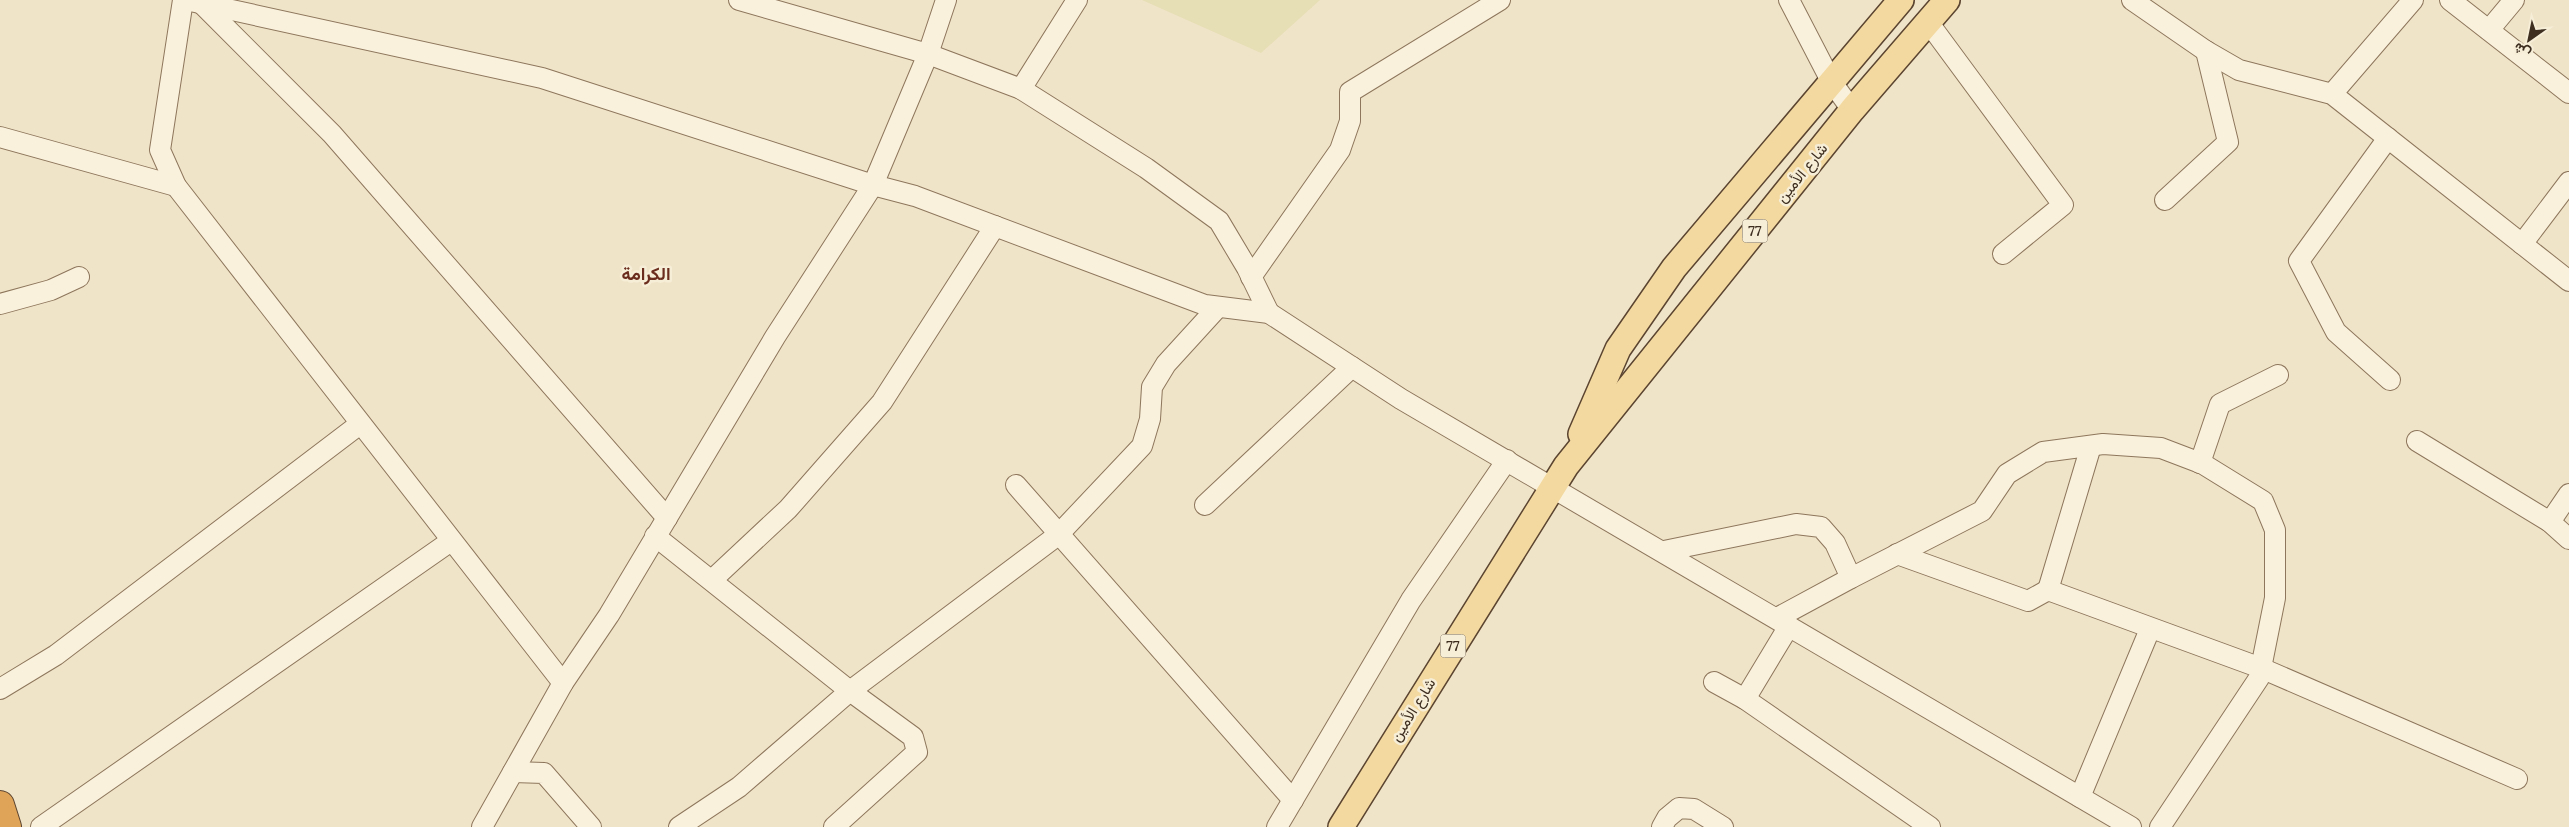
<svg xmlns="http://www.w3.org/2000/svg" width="2569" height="827" font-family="Lora,Vazirmatn,serif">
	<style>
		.farmland { fill: #e6deb5 }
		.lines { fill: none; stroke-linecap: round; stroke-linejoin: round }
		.minor-casing { stroke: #8d765c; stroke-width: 22 }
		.major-casing { stroke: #5b4430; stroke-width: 28 }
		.highway-casing { stroke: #5b4430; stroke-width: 30 }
		.minor { stroke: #faf1dc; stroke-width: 20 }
		.major { stroke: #f3d9a0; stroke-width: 25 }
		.highway { stroke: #e0a458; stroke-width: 28 }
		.labels { text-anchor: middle; stroke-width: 5; stroke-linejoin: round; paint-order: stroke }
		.shield { fill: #f7eed8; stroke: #756857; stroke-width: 1 }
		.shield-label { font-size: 14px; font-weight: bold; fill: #3d2e20 }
		.street-label { font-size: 15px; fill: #3d2e20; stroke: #f7eed8 }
		.quarter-label { font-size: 18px; font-weight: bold; fill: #6b2e1e; stroke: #f7eed8 }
	</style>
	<rect width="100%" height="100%" fill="#f0e4c8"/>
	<path class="farmland" d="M 1142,0 L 1320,0 L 1261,53 Z"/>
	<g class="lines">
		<g class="minor-casing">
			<g id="minor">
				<path d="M 183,0 L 160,150 L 176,186 L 563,683"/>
				<path d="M 186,0 L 542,78 L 873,185 L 915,196 L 1205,305 L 1269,313 L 1401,399 L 2131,827"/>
				<path d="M 739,0 L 928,54 L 1021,89 L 1146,168 L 1219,221 L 1247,268 L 1269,313"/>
				<path d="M 1789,0 L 1831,81 L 1852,110"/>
				<path d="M 2132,0 L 2206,51 L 2239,70 L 2332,94 L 2569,281"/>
				<path d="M 2450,0 L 2569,93"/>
				<path d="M 203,5 L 332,134 L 667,518"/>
				<path d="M 1928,22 L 2063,205 L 2003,254"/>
				<path d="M 2489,30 L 2514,0"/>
				<path d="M 1021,89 L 1077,0"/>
				<path d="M 2332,94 L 2413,0"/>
				<path d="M 0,137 L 176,186"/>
				<path d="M 2388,138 L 2299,261 L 2336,332 L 2390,380"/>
				<path d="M 2165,200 L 2228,142 L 2206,51"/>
				<path d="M 2522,244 L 2569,182"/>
				<path d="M 1251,277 L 1340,150 L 1350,121 L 1350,92 L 1500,0"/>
				<path d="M 0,304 L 51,290 L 79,277"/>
				<path d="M 2417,441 L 2550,522 L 2569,539"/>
				<path d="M 2200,463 L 2220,404 L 2278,375"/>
				<path d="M 1016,485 L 1293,800"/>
				<path d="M 1205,505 L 1352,367"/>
				<path d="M 2550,522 L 2569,494"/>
				<path d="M 655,536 L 850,691 L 913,737 L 917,752 L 834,827"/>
				<path d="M 1664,551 L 1796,524 L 1821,527 L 1835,543 L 1851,578"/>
				<path d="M 1897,554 L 2028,601 L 2048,590 L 2261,668 L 2517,779"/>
				<path d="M 712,580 L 788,509 L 882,402 L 995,226"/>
				<path d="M 2048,590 L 2091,446"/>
				<path d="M 1777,618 L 1851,578 L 1982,511 L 2007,474 L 2043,452 L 2103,444 L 2161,448 L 2203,464 L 2263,501 L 2275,530 L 2275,598 L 2259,678 L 2160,827"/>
				<path d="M 1714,682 L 1745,699 L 1930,827"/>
				<path d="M 0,689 L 56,655 L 360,424"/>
				<path d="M 1745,699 L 1789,626"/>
				<path d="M 513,772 L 544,773 L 591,827"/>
				<path d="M 2080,797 L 2150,629"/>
				<path d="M 41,827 L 451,541"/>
				<path d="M 482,827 L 563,683 L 609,615 L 775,337 L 873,185 L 928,54 L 946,0"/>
				<path d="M 679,827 L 739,787 L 850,691 L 1058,535 L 1142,446 L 1150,419 L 1152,387 L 1166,364 L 1218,307"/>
				<path d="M 1277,827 L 1411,600 L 1507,460"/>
				<path d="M 1662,827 L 1667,818 L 1679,808 L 1694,809 L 1723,827"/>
			</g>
		</g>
		<g class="major-casing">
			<g id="major">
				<path d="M 1581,434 L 1618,349 L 1674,268 L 1901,0"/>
				<path d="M 1341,827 L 1566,466 L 1852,110 L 1947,0"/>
			</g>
		</g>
		<g class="highway-casing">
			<path id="highway" d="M 0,805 L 7,827"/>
		</g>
		<use href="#minor" class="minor"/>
		<use href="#major" class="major"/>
		<use href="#highway" class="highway"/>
	</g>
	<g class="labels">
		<g class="shield">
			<rect x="1742.5" y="219.5" width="25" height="23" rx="4"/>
			<rect x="1440.5" y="634.5" width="25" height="23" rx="4"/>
		</g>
		<g class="shield-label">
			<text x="1755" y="236">77</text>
			<text x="1453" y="651">77</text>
		</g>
		<g class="street-label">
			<text transform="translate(1802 173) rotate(-51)" y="5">شارع الأمين</text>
			<text transform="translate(1413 710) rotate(-58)" y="5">شارع الأمين</text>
		</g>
		<g class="quarter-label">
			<text x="646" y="280">الكرامة</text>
		</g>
	</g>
	<g transform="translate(2529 40) rotate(213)" stroke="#f7eed8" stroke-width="4" paint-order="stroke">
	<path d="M0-4L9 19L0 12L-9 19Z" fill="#3d2e20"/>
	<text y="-8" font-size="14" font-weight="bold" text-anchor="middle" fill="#3d2e20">ش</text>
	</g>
</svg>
